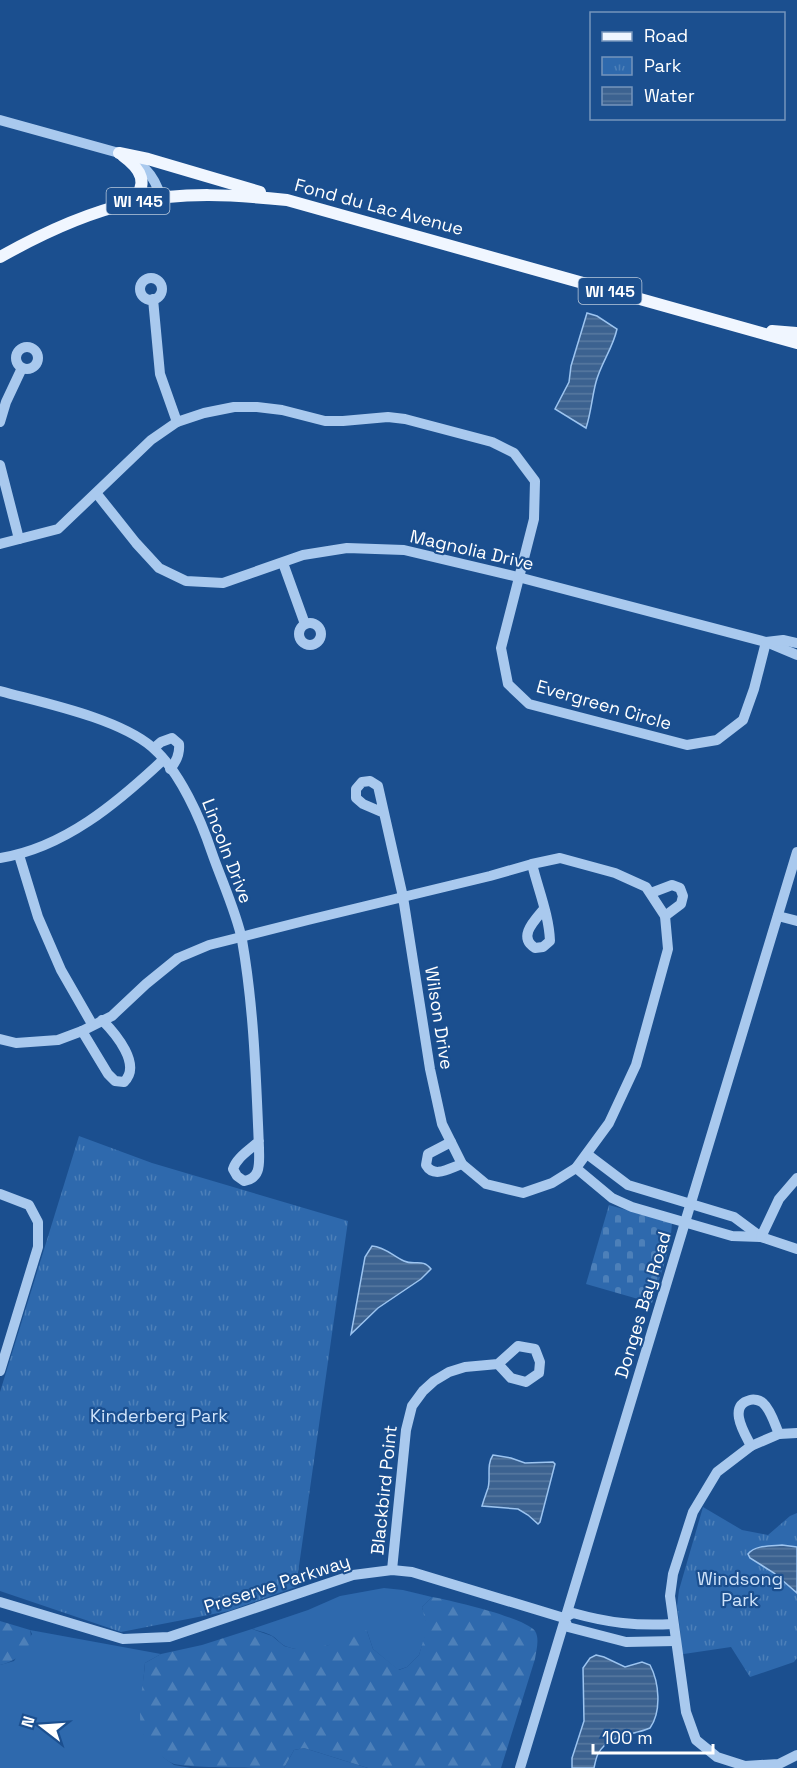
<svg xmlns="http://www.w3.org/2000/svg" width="797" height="1768" font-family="'Space Grotesk',sans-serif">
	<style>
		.grass { fill: #2e69ad }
		.forest { fill: url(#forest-firs) }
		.cemetery { fill: url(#cemetery-stones) }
		.park { fill: url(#park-tufts) }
		.water { fill: url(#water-rules); stroke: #9cc4f0; stroke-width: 1.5 }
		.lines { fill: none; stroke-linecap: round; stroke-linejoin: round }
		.minor { stroke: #a9c9ee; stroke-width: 10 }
		.major { stroke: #f0f6ff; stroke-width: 12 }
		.labels { text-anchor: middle; stroke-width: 4.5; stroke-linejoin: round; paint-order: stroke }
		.shield { fill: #1b4f8f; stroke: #bbcadd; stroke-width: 1.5 }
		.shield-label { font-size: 16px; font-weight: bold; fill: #fff }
		.street-label { font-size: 18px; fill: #fff; stroke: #1b4f8f }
		.park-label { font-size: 18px; fill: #cfe3fa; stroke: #1b4f8f }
	</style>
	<defs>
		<pattern id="forest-firs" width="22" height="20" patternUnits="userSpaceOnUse" patternTransform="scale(1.5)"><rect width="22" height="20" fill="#2e69ad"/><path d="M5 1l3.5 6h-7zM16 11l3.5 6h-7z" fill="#4d80b9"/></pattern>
		<pattern id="cemetery-stones" width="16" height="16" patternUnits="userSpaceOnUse" patternTransform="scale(1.5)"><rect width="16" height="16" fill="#2e69ad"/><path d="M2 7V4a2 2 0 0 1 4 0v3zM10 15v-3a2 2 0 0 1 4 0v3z" fill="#4d80b9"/></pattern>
		<pattern id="park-tufts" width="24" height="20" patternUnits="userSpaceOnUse" patternTransform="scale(1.5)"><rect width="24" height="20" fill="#2e69ad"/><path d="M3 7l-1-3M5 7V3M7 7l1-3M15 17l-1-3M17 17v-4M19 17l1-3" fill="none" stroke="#4d80b9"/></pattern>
		<pattern id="water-rules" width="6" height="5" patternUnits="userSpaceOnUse" patternTransform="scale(1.5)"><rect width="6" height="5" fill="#3c6290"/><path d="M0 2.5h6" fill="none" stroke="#597aa1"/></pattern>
	</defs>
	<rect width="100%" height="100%" fill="#1b4f8f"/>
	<g class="grass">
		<path d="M 384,1588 L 403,1590 L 432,1597 L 422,1607 L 428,1628 L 419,1655 L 407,1667 L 398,1670 L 373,1649 L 367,1631 C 344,1639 311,1657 285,1646 C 281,1644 278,1640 274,1637 C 268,1633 259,1631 252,1629 L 308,1610 L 340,1596 Z"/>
		<path d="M 30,1630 L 161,1654 L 145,1663 L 141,1706 L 144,1735 L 163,1757 L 174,1765 L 191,1768 L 0,1768 L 0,1665 L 14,1661 L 32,1634 Z"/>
		<path d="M 304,1748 L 368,1768 L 284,1768 L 294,1750 Z"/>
	</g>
	<g class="forest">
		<path d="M 432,1597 C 450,1600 526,1618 535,1631 C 540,1639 536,1651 535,1659 L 501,1768 L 368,1768 L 304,1748 L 294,1750 L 284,1768 C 260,1768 193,1768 174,1764 C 163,1760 150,1746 144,1736 C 135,1719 144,1682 145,1663 L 161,1654 L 202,1645 L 252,1629 L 272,1636 L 284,1646 L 295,1649 L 311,1648 L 329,1645 L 351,1623 L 367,1631 L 373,1649 L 399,1670 L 407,1667 L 419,1655 L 427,1628 L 422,1607 Z"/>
		<path d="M 0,1621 L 30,1630 C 35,1649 16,1661 0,1665 Z"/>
	</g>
	<path class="cemetery" d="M 609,1205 L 672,1223 L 670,1245 L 652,1303 L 586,1284 Z"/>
	<g class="park">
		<path d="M 79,1136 L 152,1163 L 348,1221 L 296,1587 L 229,1611 L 121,1632 L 0,1591 L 0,1392 Z"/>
		<path d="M 703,1507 L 742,1530 L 768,1535 L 790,1516 L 797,1513 L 797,1658 L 794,1662 L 750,1677 L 731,1647 L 677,1655 L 681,1638 L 677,1606 L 679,1590 Z"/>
	</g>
	<g class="water">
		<path d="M 587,313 L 597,316 L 617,329 C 613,348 601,363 596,382 C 592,397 591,413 586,428 L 555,409 L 569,382 L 571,366 Z"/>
		<path d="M 372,1246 C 385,1247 393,1256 404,1261 C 414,1266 423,1258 431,1269 L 421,1279 L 378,1308 L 351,1334 L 365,1257 Z"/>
		<path d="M 493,1455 L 511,1458 L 525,1463 L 553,1462 L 555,1464 L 540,1522 L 538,1524 L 528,1515 L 518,1509 L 482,1506 C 484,1499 486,1494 488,1488 C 491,1478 486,1465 493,1455 Z"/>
		<path d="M 782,1545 L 797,1547 L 797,1593 L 774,1573 L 750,1558 L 748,1554 C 755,1545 771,1546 782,1545 Z"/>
		<path d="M 596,1655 L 604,1657 L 625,1667 L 642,1662 L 650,1665 C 659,1682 662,1711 650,1728 C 632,1736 608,1734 598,1754 C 596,1758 595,1763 594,1768 L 572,1768 L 572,1758 L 584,1721 L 583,1668 L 590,1658 Z"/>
	</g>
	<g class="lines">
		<g class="minor">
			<path d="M 0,120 L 119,153 C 142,163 154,173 161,198"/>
			<circle cx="151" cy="289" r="11"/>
			<path d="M 153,299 L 160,374 L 177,422"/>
			<circle cx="27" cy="358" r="11"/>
			<path d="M 0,422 L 6,402 L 22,368"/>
			<path d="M 0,465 L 19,539"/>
			<path d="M 97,494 L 136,543 L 159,568 L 186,581 L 223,583 L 303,555 L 347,548 L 404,550 L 518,577 L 766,642 L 797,655"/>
			<path d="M 0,544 L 58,529 L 151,440 L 177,422 L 204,413 L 234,407 L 257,407 L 282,410 L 325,421 L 343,421 L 388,417 L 405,419 L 492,442 L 514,453 L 535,481 L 534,519 L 501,648 L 508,684 L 529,704 L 687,745 L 717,740 L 743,720 L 754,689 L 766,642"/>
			<path d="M 283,563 L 305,624"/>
			<circle cx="310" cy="634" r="11"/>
			<path d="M 766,642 L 783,640 L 797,643"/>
			<path d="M 0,691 C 44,703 118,718 152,747 C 180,771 201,820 212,853 C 221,879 237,914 242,940 C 254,1008 256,1078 259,1148 C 259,1162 262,1178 244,1181 L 237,1176 L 233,1169 C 237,1157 250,1150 259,1141"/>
			<path d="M 154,748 L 161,742 L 172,738 L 179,744 C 180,754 177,761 170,769"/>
			<path d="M 19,855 L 38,917 L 61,970 L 92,1024"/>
			<path d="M 0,858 C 64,848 117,803 163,760"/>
			<path d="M 532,864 C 538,889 549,915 550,941 L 543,947 L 535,948 C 517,937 535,920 544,909"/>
			<path d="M 651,893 L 672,885 L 680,888 L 683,896 L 681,904 L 665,916"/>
			<path d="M 778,916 L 797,921"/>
			<path d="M 82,1031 L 108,1074 L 115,1081 L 124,1082 C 142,1065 116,1034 102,1020"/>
			<path d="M 0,1039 L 16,1043 L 58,1040 L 82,1031 L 112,1016 L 146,984 L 178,958 L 209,945 L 241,937 L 308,920 L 403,897 L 490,876 L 532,864 L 560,858 L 615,873 L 646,887 L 665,916 L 668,949 L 636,1065 L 609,1123 L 576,1168 L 552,1183 L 523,1193 L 486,1184 L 462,1164 L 442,1124 L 430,1069 L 403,897 L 378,786 L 370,781 L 362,782 L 356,789 L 356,798 L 363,804 L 384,813"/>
			<path d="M 451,1142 L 428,1154 L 426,1165 C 434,1179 450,1168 462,1164"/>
			<path d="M 587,1154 L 628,1185 L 734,1217 L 761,1237"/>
			<path d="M 576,1168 L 612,1198 L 632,1207 L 732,1236 L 761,1237 L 797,1249"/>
			<path d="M 0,1194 L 29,1205 L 38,1222 L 38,1247 L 0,1371"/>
			<path d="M 761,1237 L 779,1199 L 797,1178"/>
			<path d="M 797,1433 L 779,1434 L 751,1446 L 717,1472 L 693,1512 L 673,1574 L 670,1596 L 686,1712 L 696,1740 L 717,1757 L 745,1766 L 779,1764 L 797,1755"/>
			<path d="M 751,1446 C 745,1434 727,1406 750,1400 C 754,1399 760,1400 763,1403 C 771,1410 775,1425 779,1434"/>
			<path d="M 392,1570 L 406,1430 L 412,1406 L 423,1391 L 434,1381 L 449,1372 L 465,1367 L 498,1364 L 511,1378 L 526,1382 L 539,1373 L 540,1362 L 535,1349 L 518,1346 L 498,1364"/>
			<path d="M 0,1602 L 123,1639 L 169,1637 L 353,1575 L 392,1570 L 412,1572 L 564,1618"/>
			<path d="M 564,1618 L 568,1627 L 626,1642 L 675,1641"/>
			<path d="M 564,1618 L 573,1613 C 609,1623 636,1626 673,1624"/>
			<path d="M 520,1768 L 797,852"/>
		</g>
		<g class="major">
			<path d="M 119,153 L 148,159 L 260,192"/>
			<path d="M 123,156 C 141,169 150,184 131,203"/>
			<path d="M 0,257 C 41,234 85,213 131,203 C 183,191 236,195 287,200 L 797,343"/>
			<path d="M 772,331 L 797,333"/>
		</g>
	</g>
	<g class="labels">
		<g class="shield">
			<rect x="106.5" y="188" width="63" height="26" rx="4.5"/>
			<rect x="578.5" y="278" width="63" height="26" rx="4.5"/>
		</g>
		<g class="shield-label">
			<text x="138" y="207">WI 145</text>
			<text x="610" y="297">WI 145</text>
		</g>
		<g class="street-label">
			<text transform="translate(379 207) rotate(15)" y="6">Fond du Lac Avenue</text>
			<text transform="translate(472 550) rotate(13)" y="6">Magnolia Drive</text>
			<text transform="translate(604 705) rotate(16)" y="6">Evergreen Circle</text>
			<text transform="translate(227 851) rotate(69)" y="6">Lincoln Drive</text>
			<text transform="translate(439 1018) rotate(81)" y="6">Wilson Drive</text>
			<text transform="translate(643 1305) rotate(-73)" y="6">Donges Bay Road</text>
			<text transform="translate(384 1490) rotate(-84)" y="6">Blackbird Point</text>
			<text transform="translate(277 1584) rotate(-18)" y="6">Preserve Parkway</text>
		</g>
		<g class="park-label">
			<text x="159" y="1422">Kinderberg Park</text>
			<text x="740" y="1585">Windsong<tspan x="740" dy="21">Park</tspan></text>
		</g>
	</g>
	<rect x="590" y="12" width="195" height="108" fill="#1b4f8f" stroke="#7695bc" stroke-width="1.5"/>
	<rect x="602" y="32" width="30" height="9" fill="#f0f6ff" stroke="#7695bc" stroke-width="1.5"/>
	<text x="644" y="42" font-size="18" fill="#ffffff">Road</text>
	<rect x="602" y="57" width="30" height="18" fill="url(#park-tufts)" stroke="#7695bc" stroke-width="1.5"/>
	<text x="644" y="72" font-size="18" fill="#ffffff">Park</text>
	<rect x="602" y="87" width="30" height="18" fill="url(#water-rules)" stroke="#7695bc" stroke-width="1.5"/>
	<text x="644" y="102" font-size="18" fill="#ffffff">Water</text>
	<g transform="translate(42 1726) rotate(287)" stroke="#1b4f8f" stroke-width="4.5" paint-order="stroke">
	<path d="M0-4.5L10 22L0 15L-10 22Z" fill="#ffffff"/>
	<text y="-9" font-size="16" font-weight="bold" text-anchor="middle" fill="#ffffff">N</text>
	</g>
	<path d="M593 1744v9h120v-9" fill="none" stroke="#ffffff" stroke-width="3"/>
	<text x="602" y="1744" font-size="18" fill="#ffffff" stroke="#1b4f8f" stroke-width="4.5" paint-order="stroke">100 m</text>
</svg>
